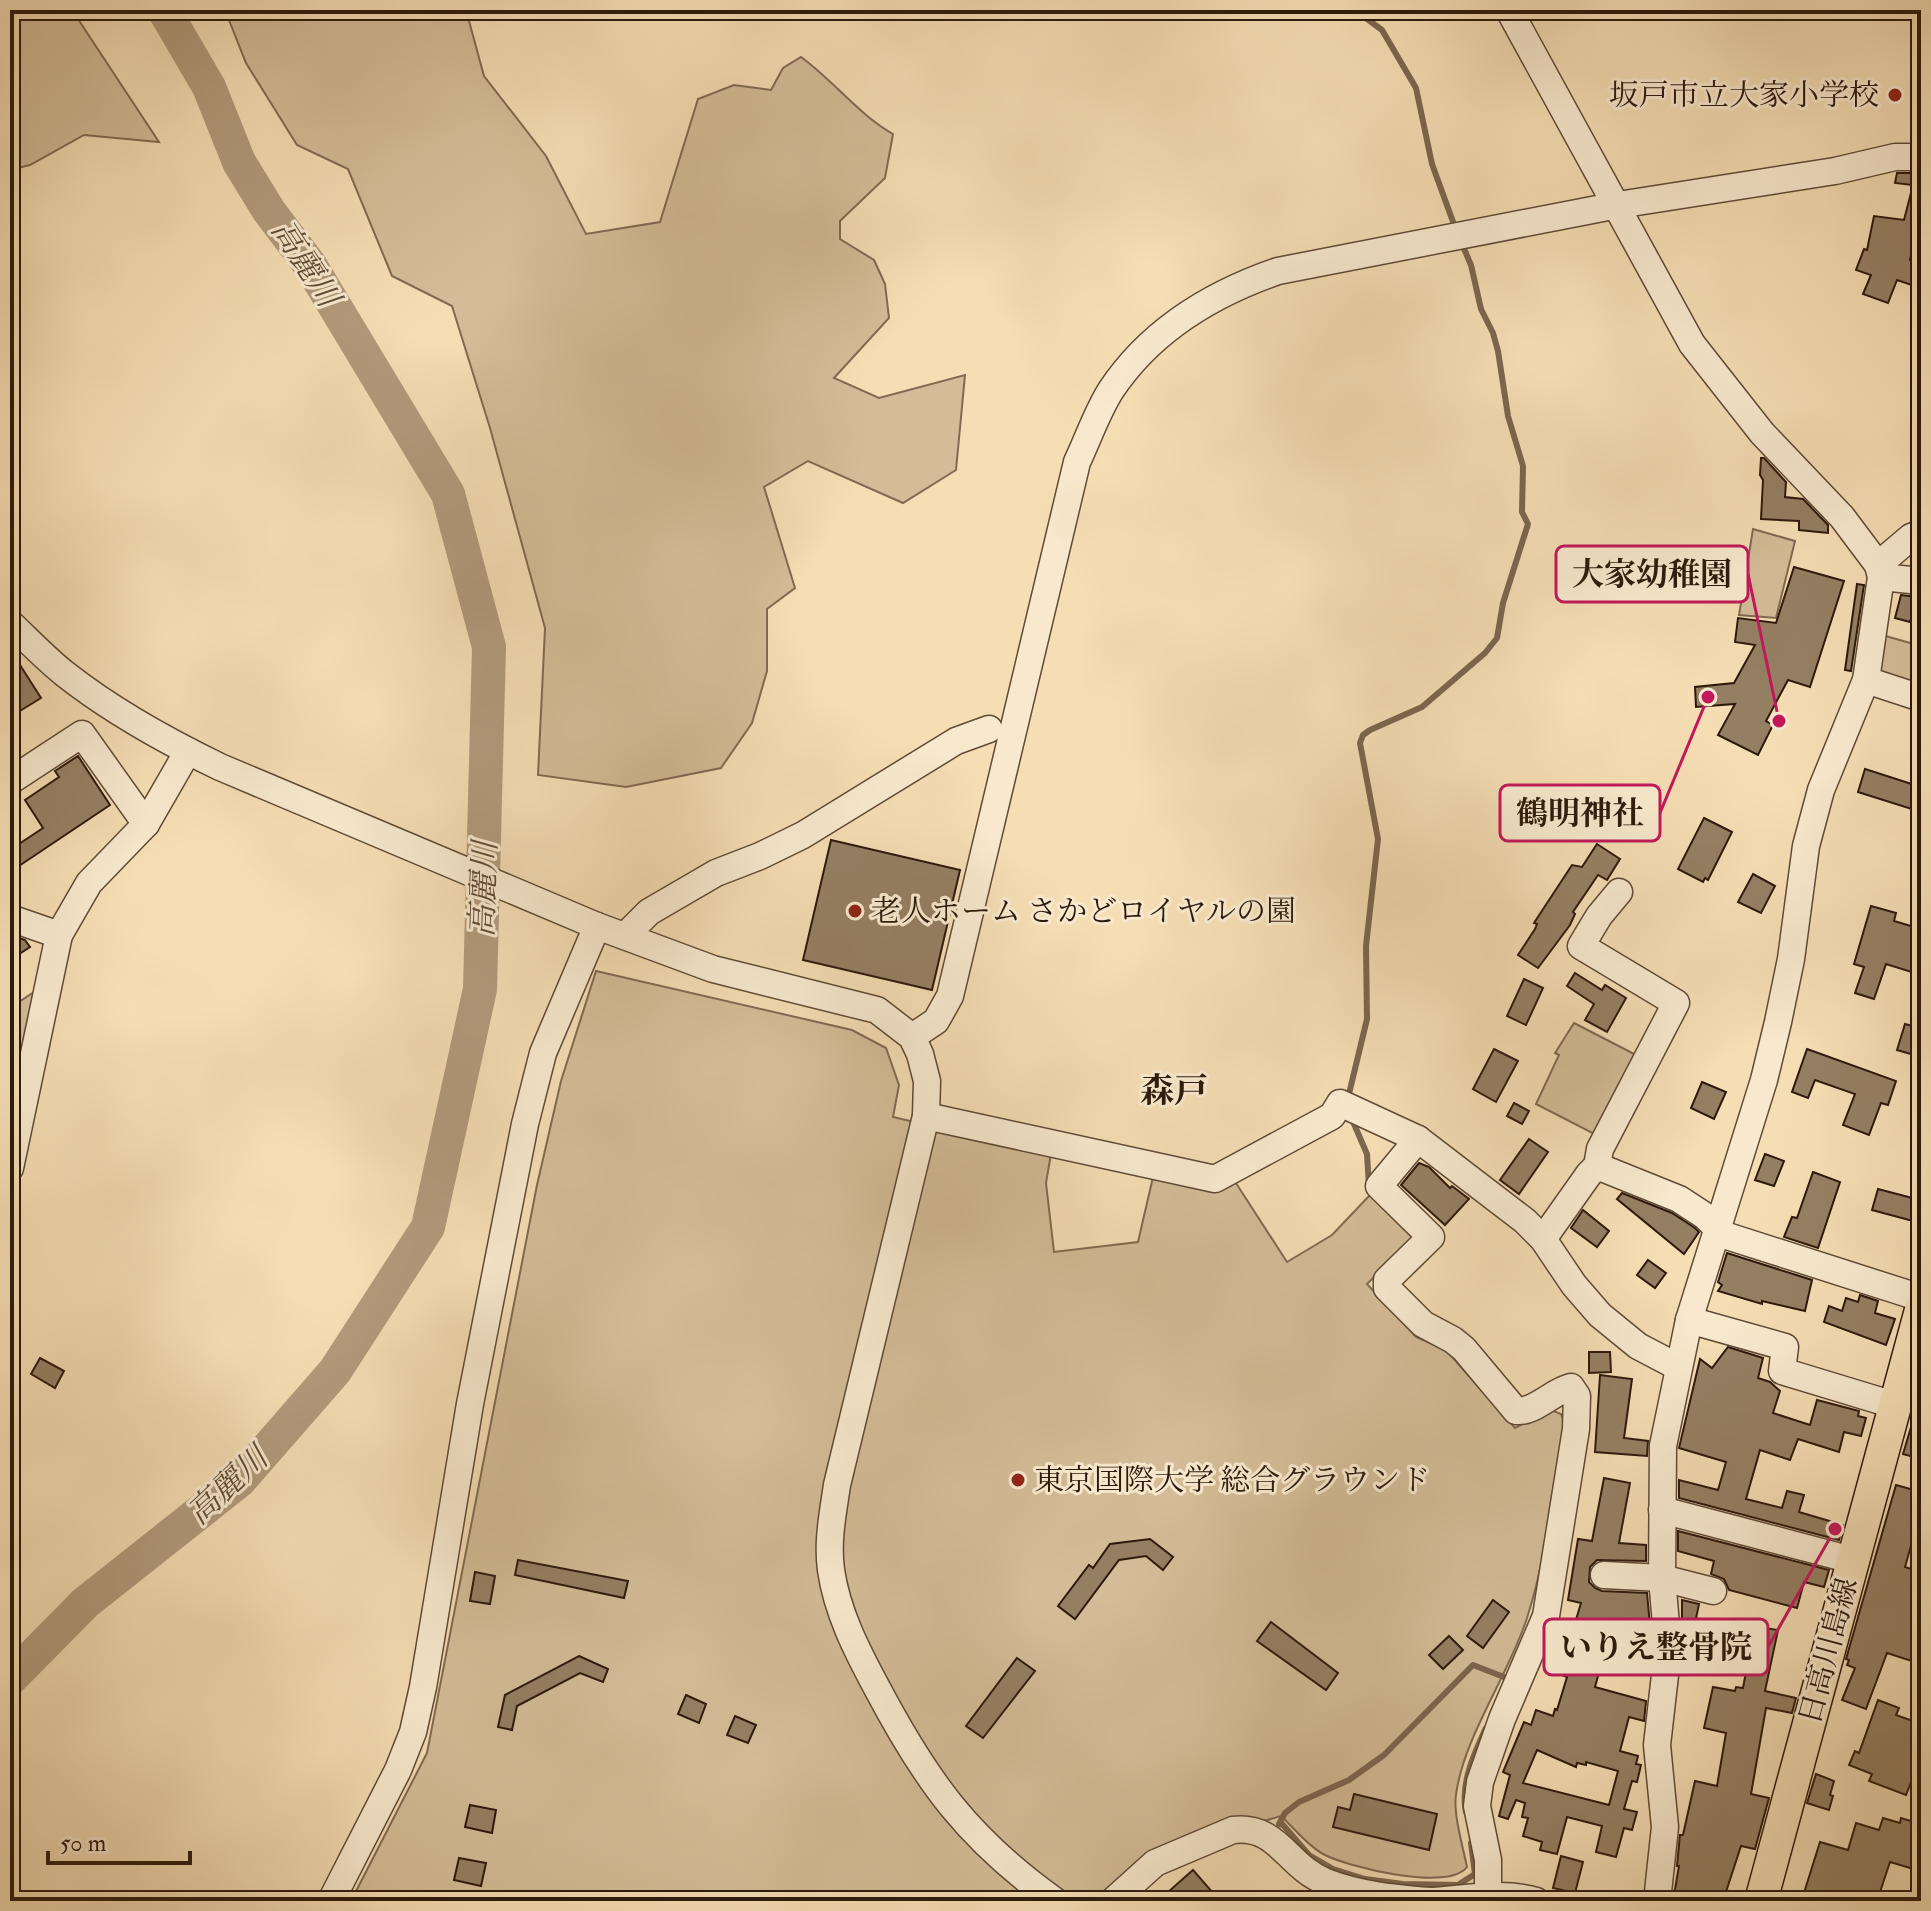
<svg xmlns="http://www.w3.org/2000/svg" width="1931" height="1911" font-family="'IM FELL Double Pica','Noto Serif JP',serif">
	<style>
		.green { fill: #d3bc97; stroke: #806a52; stroke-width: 2 }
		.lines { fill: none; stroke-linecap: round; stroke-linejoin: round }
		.stream { stroke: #7c664f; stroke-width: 6 }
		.river { stroke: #b19a7b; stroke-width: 34 }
		.building { fill: #957f63; stroke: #2d190c; stroke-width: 2; fill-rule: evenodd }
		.minor-casing { stroke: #5f4a36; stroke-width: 29 }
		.major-casing { stroke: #2d190c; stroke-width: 35 }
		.minor { stroke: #f8e9ce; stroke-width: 26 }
		.major { stroke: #f5ddb4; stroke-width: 32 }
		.poi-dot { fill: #8f2418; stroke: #f8e9ce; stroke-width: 3 }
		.labels { text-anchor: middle; stroke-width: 6; stroke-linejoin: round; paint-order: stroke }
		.poi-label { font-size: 30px; fill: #2d190c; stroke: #f8e9ce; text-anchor: start }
		.street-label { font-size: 30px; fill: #2d190c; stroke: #f8e9ce }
		.water-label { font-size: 32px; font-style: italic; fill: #624d38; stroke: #f8e9ce }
		.quarter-label { font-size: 34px; font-weight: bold; fill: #2d190c; stroke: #f8e9ce }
		.leader { fill: none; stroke: #c2185b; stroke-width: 3 }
		.callout-dot { fill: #c2185b; stroke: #f8e9ce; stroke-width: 3 }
		.callout { fill: #f8e9ce; stroke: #c2185b; stroke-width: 3 }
		.callout-label { font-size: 32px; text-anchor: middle; font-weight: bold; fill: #2d190c }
	</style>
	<rect width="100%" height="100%" fill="#f5ddb4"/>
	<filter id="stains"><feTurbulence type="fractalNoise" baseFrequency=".0025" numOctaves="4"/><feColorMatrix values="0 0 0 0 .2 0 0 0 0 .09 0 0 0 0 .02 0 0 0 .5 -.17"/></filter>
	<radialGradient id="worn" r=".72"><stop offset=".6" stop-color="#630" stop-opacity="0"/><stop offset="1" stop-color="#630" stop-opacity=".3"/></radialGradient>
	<g class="green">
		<path d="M 10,10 L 72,10 L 159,142 L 84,135 L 30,165 L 10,170 Z"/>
		<path d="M 225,10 L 466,10 L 484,76 L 546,156 L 586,234 L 660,222 L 698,99 L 734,85 L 771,90 L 783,68 L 801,57 C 834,81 858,114 893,134 L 885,178 L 840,221 L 840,239 L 874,260 L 885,284 L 889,318 L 834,378 L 879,398 L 965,375 L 956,470 L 903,503 L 808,461 L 764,487 L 795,588 L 767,609 L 767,671 L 752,723 L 721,768 L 626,787 L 538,775 L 545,628 L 490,428 L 452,306 L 392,276 L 348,169 L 297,145 L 246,63 Z"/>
		<path d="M 1753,529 L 1795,541 L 1776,618 L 1739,615 Z"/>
		<path d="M 1882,635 L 1921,646 L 1921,691 L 1877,676 Z"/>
		<path d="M 596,971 L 852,1030 L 886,1048 L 899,1085 L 893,1117 L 1051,1154 L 1046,1183 L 1054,1252 L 1138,1242 L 1153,1177 L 1212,1192 L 1234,1180 L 1287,1262 L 1332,1235 L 1370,1195 L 1413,1238 L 1367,1284 L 1416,1337 L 1446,1350 L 1515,1428 L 1551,1410 L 1561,1414 L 1565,1425 C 1554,1489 1547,1556 1527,1618 C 1509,1675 1463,1738 1456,1795 C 1453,1814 1463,1847 1467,1867 C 1448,1892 1347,1867 1323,1854 C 1307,1845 1294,1828 1281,1816 L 1146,1856 L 1097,1901 L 351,1901 L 427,1753 L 537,1185 L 561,1081 Z"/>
		<path d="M 40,988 L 10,1114 L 10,1008 Z"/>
		<path d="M 1574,1023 L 1640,1057 L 1600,1137 L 1536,1104 L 1559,1055 L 1555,1053 Z"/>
	</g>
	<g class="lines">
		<g class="stream">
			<path d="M 1355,10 L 1382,30 L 1416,88 L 1432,164 L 1456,230"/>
			<path d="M 1348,1098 L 1367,1019 L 1366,946 L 1378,839 L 1360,743 L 1363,735 L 1370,730 L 1422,707 L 1485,653 L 1497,638 L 1503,603 L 1528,524 L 1522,512 L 1523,466 L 1508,416 L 1498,351 L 1493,333 L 1481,309 L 1471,265 L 1462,244"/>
			<path d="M 1351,1117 L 1367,1154 L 1369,1186"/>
			<path d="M 1466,1812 C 1460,1784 1474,1754 1486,1728"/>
			<path d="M 1471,1843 L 1475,1874 L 1458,1885 L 1403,1884 L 1365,1879 L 1333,1869 L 1309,1855 L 1283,1825 L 1279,1824 L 1285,1813 L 1299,1802 L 1349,1780 L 1384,1755 L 1473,1665 L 1509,1679"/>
		</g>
		<path class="river" d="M 10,1679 L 85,1603 L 239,1481 L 335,1371 L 428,1227 L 480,989 L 489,647 L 448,494 L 310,265 L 269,211 L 239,162 L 209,87 L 164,10"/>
	</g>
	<g class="building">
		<path d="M 1897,173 L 1921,173 L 1921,207 L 1910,260 L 1921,263 L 1921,288 L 1897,280 L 1888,303 L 1863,294 L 1871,275 L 1856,270 L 1864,249 L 1867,250 L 1874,216 L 1904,220 L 1913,185 L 1895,183 Z"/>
		<path d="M 1761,458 L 1764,458 L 1786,482 L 1785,497 L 1803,499 L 1828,525 L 1828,533 L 1799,530 L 1799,521 L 1761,519 L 1763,480 L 1760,475 Z"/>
		<path d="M 1794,567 L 1844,581 L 1810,687 L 1788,680 L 1766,721 L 1773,725 L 1758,755 L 1718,735 L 1735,704 L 1696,707 L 1695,687 L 1734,683 L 1755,645 L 1735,642 L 1738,618 L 1776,623 Z"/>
		<path d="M 1857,584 L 1864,585 L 1851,671 L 1845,670 Z"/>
		<path d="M 1901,595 L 1918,597 L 1910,622 L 1895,618 Z"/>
		<path d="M 20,665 L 41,698 L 15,714 L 10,706 L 10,672 Z"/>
		<path d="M 78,756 L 110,805 L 10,872 L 10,850 L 43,828 L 25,800 L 59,777 L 55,771 Z"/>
		<path d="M 1865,769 L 1921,787 L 1921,812 L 1858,792 Z"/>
		<path d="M 1704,818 L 1732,832 L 1708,880 L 1705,878 L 1703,882 L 1678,869 Z"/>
		<path d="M 831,840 L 960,870 L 932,990 L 803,960 Z"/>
		<path d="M 1597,844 L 1620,859 L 1607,880 L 1598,875 L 1573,912 L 1575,914 L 1570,925 L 1538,968 L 1518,955 L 1535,929 L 1537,924 L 1534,923 L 1572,865 L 1582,867 Z"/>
		<path d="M 1753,874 L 1775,886 L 1761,913 L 1738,902 Z"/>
		<path d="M 1871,906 L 1896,913 L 1894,921 L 1921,929 L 1921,975 L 1886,964 L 1874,999 L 1855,993 L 1864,967 L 1854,964 Z"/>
		<path d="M 10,935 L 25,940 L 30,947 L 10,960 Z"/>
		<path d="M 1575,973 L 1602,990 L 1605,985 L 1626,998 L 1607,1032 L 1585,1020 L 1594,1004 L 1567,986 Z"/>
		<path d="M 1524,979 L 1543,988 L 1526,1025 L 1507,1016 Z"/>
		<path d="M 1905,1024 L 1921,1028 L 1921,1057 L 1897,1050 Z"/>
		<path d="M 1494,1049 L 1518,1061 L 1496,1102 L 1473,1089 Z"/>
		<path d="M 1807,1049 L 1896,1081 L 1888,1105 L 1881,1103 L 1869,1135 L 1843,1125 L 1855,1094 L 1815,1080 L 1808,1098 L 1792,1092 Z"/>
		<path d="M 1702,1082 L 1726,1092 L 1714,1119 L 1691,1108 Z"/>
		<path d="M 1514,1103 L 1529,1111 L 1522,1124 L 1507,1116 Z"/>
		<path d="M 1529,1139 L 1548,1152 L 1519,1194 L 1500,1180 Z"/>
		<path d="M 1765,1154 L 1784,1161 L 1774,1186 L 1755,1180 Z"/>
		<path d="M 1419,1163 L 1429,1167 L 1450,1188 L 1452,1186 L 1469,1199 L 1445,1225 L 1401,1185 Z"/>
		<path d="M 1813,1172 L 1840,1182 L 1818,1248 L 1784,1237 L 1792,1217 L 1797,1218 Z"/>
		<path d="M 1878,1189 L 1916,1199 L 1914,1206 L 1917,1207 L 1913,1221 L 1872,1210 Z"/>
		<path d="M 1622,1193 L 1672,1213 L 1695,1228 L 1699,1232 L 1684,1254 L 1617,1199 Z"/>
		<path d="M 1583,1210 L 1609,1231 L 1597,1247 L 1571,1228 Z"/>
		<path d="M 1727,1253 L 1812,1280 L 1805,1311 L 1762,1301 L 1762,1304 L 1718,1291 L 1722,1285 L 1718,1282 Z"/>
		<path d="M 1648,1260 L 1666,1273 L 1655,1288 L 1637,1275 Z"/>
		<path d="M 1860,1295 L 1878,1301 L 1875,1313 L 1895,1319 L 1886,1345 L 1824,1322 L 1829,1306 L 1842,1311 L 1846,1298 L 1858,1302 Z"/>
		<path d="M 1728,1347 L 1763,1358 L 1758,1378 L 1770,1382 L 1780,1391 L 1773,1413 L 1810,1425 L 1817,1400 L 1859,1411 L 1858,1416 L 1866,1418 L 1861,1436 L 1844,1432 L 1839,1452 L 1798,1439 L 1790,1460 L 1760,1450 L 1746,1499 L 1782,1508 L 1787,1491 L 1804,1495 L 1799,1512 L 1843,1525 L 1839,1540 L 1679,1498 L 1679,1480 L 1718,1490 L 1726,1462 L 1679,1448 L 1700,1359 L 1712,1368 Z"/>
		<path d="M 1589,1352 L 1610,1352 L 1611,1372 L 1589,1373 Z"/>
		<path d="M 40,1358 L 64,1371 L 55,1388 L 31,1374 Z"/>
		<path d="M 1600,1375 L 1632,1379 L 1624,1438 L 1648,1441 L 1647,1456 L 1595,1452 Z"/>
		<path d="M 1917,1407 L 1921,1408 L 1921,1459 L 1903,1454 Z"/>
		<path d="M 1604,1478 L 1630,1483 L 1619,1543 L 1646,1545 L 1646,1561 L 1597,1560 L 1590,1567 L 1589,1582 L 1595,1588 L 1602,1591 L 1647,1593 L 1650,1626 L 1649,1632 L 1612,1626 L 1595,1687 L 1646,1701 L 1644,1721 L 1629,1717 L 1620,1751 L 1638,1756 L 1636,1764 L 1641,1765 L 1637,1782 L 1632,1781 L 1624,1809 L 1637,1812 L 1632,1830 L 1624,1828 L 1616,1857 L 1596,1852 L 1602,1826 L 1567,1817 L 1557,1854 L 1540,1850 L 1542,1842 L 1523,1836 L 1528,1818 L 1522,1817 L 1525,1803 L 1516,1800 L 1508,1819 L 1499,1816 L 1510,1775 L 1503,1772 L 1524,1722 L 1531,1725 L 1536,1710 L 1553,1716 L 1555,1709 L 1557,1710 L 1567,1677 L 1556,1673 L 1564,1649 L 1567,1650 L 1581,1603 L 1568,1600 L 1578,1539 L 1592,1541 ZM 1537,1750 L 1576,1767 L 1577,1763 L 1586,1765 L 1586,1762 L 1618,1771 L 1609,1805 L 1523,1783 Z"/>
		<path d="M 1896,1485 L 1921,1492 L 1921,1510 L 1905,1567 L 1921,1572 L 1921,1664 L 1887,1653 L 1866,1709 L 1842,1700 L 1855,1668 L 1847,1665 L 1849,1660 L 1846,1659 Z"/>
		<path d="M 1678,1531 L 1829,1570 L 1824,1587 L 1804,1582 L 1797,1608 L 1729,1590 L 1724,1579 L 1711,1574 L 1714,1561 L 1678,1551 Z"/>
		<path d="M 1150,1539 L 1173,1557 L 1163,1570 L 1146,1556 L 1119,1560 L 1075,1619 L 1058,1606 L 1089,1565 L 1093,1568 L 1110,1544 Z"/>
		<path d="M 518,1560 L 628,1581 L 624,1598 L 515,1575 Z"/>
		<path d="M 475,1572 L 495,1576 L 490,1604 L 470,1601 Z"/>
		<path d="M 1493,1600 L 1509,1612 L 1483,1648 L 1467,1636 Z"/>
		<path d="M 1682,1600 L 1699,1604 L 1693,1633 L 1682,1631 Z"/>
		<path d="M 1271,1622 L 1338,1673 L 1326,1690 L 1257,1641 Z"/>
		<path d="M 1758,1627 L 1778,1630 L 1765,1691 L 1796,1698 L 1792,1713 L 1766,1708 L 1751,1794 L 1769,1798 L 1755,1849 L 1741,1846 L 1723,1901 L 1673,1901 L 1679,1866 L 1677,1866 L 1680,1835 L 1683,1835 L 1695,1781 L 1717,1786 L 1726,1733 L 1704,1728 L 1713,1687 L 1735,1691 L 1736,1687 L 1743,1688 L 1749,1656 L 1738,1654 L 1743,1633 L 1756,1636 Z"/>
		<path d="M 1449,1636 L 1463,1650 L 1443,1669 L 1429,1655 Z"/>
		<path d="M 579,1656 L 608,1669 L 603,1682 L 580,1673 L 517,1706 L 512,1730 L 498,1727 L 505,1695 Z"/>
		<path d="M 1017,1658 L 1035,1671 L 983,1738 L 966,1726 Z"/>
		<path d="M 686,1695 L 706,1704 L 699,1723 L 678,1714 Z"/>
		<path d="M 1878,1700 L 1899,1708 L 1896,1715 L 1921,1724 L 1921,1775 L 1915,1772 L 1906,1795 L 1869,1781 L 1872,1774 L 1849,1765 L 1855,1751 L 1859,1753 Z"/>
		<path d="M 735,1716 L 756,1725 L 748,1743 L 727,1735 Z"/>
		<path d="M 1816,1774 L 1834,1781 L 1830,1795 L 1833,1796 L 1829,1810 L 1807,1803 Z"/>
		<path d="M 1354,1794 L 1437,1814 L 1429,1850 L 1333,1827 L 1338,1807 L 1350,1810 Z"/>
		<path d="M 470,1805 L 496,1810 L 492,1833 L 465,1827 Z"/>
		<path d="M 1883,1818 L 1900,1823 L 1901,1818 L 1921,1824 L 1921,1858 L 1917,1870 L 1890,1862 L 1877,1901 L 1819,1901 L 1803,1896 L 1820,1842 L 1848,1850 L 1856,1823 L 1879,1830 Z"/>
		<path d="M 1561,1856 L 1583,1862 L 1575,1893 L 1553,1888 Z"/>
		<path d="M 459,1858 L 486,1863 L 481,1886 L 454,1880 Z"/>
		<path d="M 1193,1870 L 1214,1894 L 1205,1901 L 1158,1901 Z"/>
	</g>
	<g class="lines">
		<g class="minor-casing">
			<g id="minor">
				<path d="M 1509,10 L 1692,344 L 1762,433 L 1842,517 L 1878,565 L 1881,577 L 1866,680 L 1821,790 L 1806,846 L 1791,959 L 1778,1022 L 1764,1080 L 1689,1320 L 1663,1446 L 1662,1578 L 1666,1625 L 1665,1675 L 1657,1745 L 1665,1827 L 1657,1901"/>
				<path d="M 1878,565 L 1911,537 L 1921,533"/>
				<path d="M 1881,577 L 1921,581"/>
				<path d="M 10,623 C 28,640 46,659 65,674 C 112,711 166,741 220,767 L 597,926 L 713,969 L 877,1010 L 912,1037 L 920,1054 L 927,1081 L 926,1116 L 837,1485 C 833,1513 827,1541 831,1570 C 837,1612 857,1651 877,1688 C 926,1781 968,1839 1055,1901"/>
				<path d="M 1866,680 L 1921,698"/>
				<path d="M 10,781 L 82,734 L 146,824"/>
				<path d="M 10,918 L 59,935"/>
				<path d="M 625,936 L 649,912 L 716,873 L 760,856 L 803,835 L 956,741 L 989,729"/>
				<path d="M 912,1037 L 936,1021 L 950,996 L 1077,462 C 1088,439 1097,412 1111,390 C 1151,330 1211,294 1278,271 L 1618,205 L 1835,171 L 1895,157 L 1921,157"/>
				<path d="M 926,1116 L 1215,1179 L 1332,1116 L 1340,1103 L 1418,1139 L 1525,1221 L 1543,1239 L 1574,1285 L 1600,1315 L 1638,1346 L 1678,1367"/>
				<path d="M 1418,1139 L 1379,1186 L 1431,1237 L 1387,1280 L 1387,1288 L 1423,1324 L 1453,1340 L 1464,1349 L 1516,1411 C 1534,1413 1553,1391 1571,1387 L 1577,1396 L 1576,1429 L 1546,1616 L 1502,1719 L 1480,1782 L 1477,1806 L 1488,1860 L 1488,1898"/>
				<path d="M 1597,1166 L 1600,1149 L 1676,1003 L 1581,946 L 1599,916 L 1619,892"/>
				<path d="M 10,1168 L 59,935 L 89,883 L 146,824 L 188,751"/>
				<path d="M 1543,1239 L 1589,1174 L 1597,1166 L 1679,1199 L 1705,1216 L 1724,1235 L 1921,1298"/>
				<path d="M 1689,1320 L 1785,1347 L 1782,1371 L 1894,1405"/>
				<path d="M 1662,1510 L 1852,1560"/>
				<path d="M 1604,1575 L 1662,1578 L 1713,1591"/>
				<path d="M 331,1901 L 398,1770 L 413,1732 L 423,1687 L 470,1404 L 525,1124 L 543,1053 L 597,926"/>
				<path d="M 1113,1901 L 1155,1863 L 1233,1830 C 1279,1825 1286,1866 1326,1882 C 1360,1895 1394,1898 1430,1901"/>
				<path d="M 1432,1901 C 1467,1899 1503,1891 1536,1901"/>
			</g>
		</g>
		<g class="major-casing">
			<path id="major" d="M 1761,1901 L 1921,1310"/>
		</g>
		<use href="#minor" class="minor"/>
		<use href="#major" class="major"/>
	</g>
	<g class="poi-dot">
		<circle cx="1895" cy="95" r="8"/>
		<circle cx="855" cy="911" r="8"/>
		<circle cx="1018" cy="1480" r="8"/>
	</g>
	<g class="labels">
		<g class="poi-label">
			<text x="1879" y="105" text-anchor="end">坂戸市立大家小学校</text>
			<text x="871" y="921">老人ホーム さかどロイヤルの園</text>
			<text x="1034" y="1490">東京国際大学 総合グラウンド</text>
		</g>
		<g class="street-label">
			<text transform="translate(1828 1651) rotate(-75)" y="10">日高川島線</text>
		</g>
		<g class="water-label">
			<text transform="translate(306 263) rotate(57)" y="11">高麗川</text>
			<text transform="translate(483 889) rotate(-88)" y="11">高麗川</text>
			<text transform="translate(227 1485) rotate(-43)" y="11">高麗川</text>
		</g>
		<g class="quarter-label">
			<text x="1174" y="1102">森戸</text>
		</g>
	</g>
	<path class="leader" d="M1779 721L1748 574M1708 697L1660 813M1835 1529L1768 1647"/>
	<g class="callout-dot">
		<circle cx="1779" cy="721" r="8"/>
		<circle cx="1708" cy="697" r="8"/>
		<circle cx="1835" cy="1529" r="8"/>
	</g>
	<g class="callout">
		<rect x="1556" y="546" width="192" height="56" rx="8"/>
		<rect x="1500" y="785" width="160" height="56" rx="8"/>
		<rect x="1544" y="1619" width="224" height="56" rx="8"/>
	</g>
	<g class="callout-label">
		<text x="1652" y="585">大家幼稚園</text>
		<text x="1580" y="824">鶴明神社</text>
		<text x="1656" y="1658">いりえ整骨院</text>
	</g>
	<rect width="1931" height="1911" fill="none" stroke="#f5ddb4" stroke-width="40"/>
	<rect x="12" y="12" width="1907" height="1887" fill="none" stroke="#2d190c" stroke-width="4"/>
	<rect x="20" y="20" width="1891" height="1871" fill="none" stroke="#2d190c" stroke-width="2"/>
	<path d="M48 1851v12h142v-12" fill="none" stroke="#2d190c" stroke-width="4"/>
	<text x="60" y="1851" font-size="24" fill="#2d190c" stroke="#f8e9ce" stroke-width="6" paint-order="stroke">50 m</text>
	<rect width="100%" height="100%" filter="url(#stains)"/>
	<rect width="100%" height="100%" fill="url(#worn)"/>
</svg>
